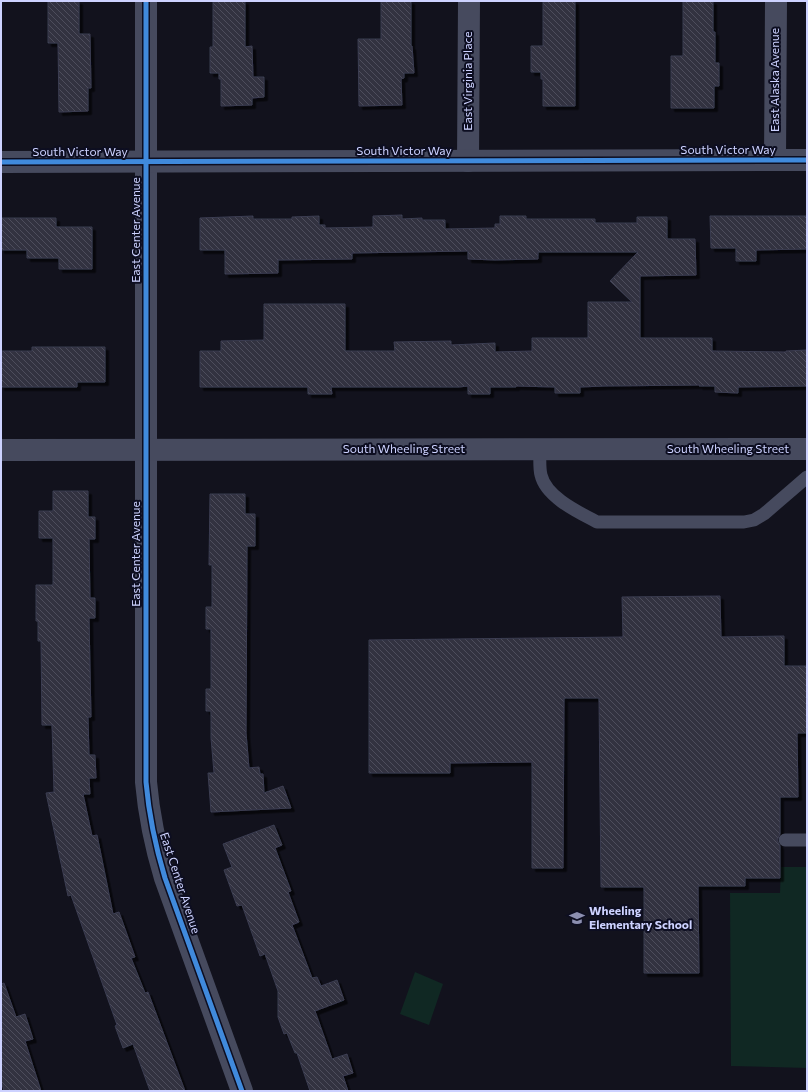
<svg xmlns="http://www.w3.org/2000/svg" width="808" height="1092" font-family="Commissioner,sans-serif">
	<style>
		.green { fill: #102823 }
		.building { fill: url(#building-back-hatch); stroke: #3b3d51; filter: url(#shadow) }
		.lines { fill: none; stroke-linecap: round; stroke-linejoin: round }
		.service { stroke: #464a5e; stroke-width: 13 }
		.minor { stroke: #464a5e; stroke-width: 22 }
		.cycleway-casing { stroke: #0d0e21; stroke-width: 8 }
		.cycleway { stroke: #408adc; stroke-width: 5 }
		.labels { text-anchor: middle; stroke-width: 4; stroke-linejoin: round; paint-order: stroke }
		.street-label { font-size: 12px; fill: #cdd2ff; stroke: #0d0e21 }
		.poi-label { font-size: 12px; font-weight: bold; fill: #cdd2ff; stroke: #0d0e21; text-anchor: start }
	</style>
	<defs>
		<pattern id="building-back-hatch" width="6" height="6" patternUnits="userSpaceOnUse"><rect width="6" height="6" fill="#30303f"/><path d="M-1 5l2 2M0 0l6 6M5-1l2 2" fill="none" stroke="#4d4d5c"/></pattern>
		<filter id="shadow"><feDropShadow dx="3.5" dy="3.5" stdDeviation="0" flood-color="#0009"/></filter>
	</defs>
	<rect width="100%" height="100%" fill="#12121d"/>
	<g class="green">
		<path d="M 781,867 L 807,867 L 807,1068 L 731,1066 L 730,893 L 780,893 Z"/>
		<path d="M 415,972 L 443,984 L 429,1025 L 400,1014 Z"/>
	</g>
	<g class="building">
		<path d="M 48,1 L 79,1 L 79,34 L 90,34 L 91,88 L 88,88 L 88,111 L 59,112 L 58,43 L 48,43 Z"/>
		<path d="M 213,1 L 245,1 L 245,47 L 252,46 L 253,77 L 264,77 L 264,97 L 252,98 L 252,105 L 221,106 L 221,79 L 219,79 L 219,73 L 210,73 L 210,47 L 213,47 Z"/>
		<path d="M 381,1 L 411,1 L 411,46 L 412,46 L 414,73 L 404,73 L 404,78 L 401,79 L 402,105 L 359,106 L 358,39 L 381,39 Z"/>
		<path d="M 543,1 L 575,1 L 575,106 L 543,106 L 543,79 L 541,79 L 541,72 L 531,72 L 531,46 L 543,46 Z"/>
		<path d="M 683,1 L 713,1 L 713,32 L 715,32 L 715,63 L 719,63 L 719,86 L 714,86 L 714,108 L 671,108 L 671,56 L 683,56 Z"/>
		<path d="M 402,215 L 402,219 L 422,218 L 422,220 L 445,220 L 445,229 L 495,228 L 495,224 L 500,224 L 500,216 L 526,216 L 526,219 L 595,219 L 595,223 L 637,223 L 637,217 L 667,217 L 667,239 L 695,239 L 696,275 L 640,276 L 640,338 L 712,338 L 712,351 L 786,352 L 786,351 L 807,350 L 807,386 L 738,387 L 738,393 L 715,392 L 715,386 L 699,386 L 700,385 L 605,386 L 580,387 L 580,393 L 555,393 L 555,387 L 516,386 L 516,387 L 490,387 L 490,394 L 468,394 L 468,386 L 459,387 L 331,387 L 332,394 L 308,394 L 308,387 L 200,387 L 200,351 L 221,351 L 221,341 L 264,340 L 264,304 L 345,304 L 345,351 L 395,351 L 394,342 L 451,341 L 451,345 L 495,343 L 495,352 L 532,351 L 532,338 L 588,338 L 588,302 L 632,302 L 610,281 L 638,252 L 538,252 L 538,259 L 495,260 L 468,259 L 468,251 L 352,253 L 352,259 L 278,260 L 278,273 L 225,274 L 225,250 L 200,250 L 200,218 L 253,216 L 253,219 L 292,219 L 292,217 L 319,216 L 319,225 L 325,225 L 325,228 L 373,227 L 373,216 Z"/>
		<path d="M 710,216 L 807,216 L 807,249 L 756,250 L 756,261 L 736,261 L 736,248 L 711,248 Z"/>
		<path d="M 1,218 L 56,218 L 56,227 L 92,227 L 92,269 L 59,269 L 59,258 L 27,258 L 27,250 L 1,250 Z"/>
		<path d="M 32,347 L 105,347 L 105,382 L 77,382 L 77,387 L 1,387 L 1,351 L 32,351 Z"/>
		<path d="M 53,491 L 88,491 L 88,517 L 95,517 L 95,539 L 89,539 L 90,598 L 95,598 L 95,618 L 89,618 L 91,717 L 88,717 L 89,755 L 95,755 L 96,778 L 89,778 L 90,794 L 83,794 L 92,836 L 97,835 L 113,914 L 119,912 L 135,957 L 131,958 L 145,993 L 148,992 L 185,1091 L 150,1091 L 133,1044 L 123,1048 L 115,1026 L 117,1025 L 71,895 L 68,896 L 46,793 L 54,792 L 52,725 L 42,725 L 41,641 L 38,641 L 38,621 L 36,621 L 36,585 L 53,585 L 53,538 L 39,538 L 39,511 L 53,511 Z"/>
		<path d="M 210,494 L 245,494 L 245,514 L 255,514 L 255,546 L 247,546 L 246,733 L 249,768 L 259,767 L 260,774 L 263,774 L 264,793 L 283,786 L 291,808 L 211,812 L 208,773 L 214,773 L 211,738 L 211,711 L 206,711 L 206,689 L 211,689 L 211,629 L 206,629 L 206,607 L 212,607 L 212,565 L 209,565 Z"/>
		<path d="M 720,596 L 721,637 L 784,636 L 784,666 L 807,666 L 807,733 L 797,733 L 798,797 L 780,797 L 780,834 L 777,840 L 780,846 L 780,878 L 745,878 L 745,886 L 698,886 L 699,973 L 644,973 L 644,887 L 601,887 L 599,698 L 564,698 L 563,868 L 532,868 L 532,762 L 450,763 L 450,773 L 369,773 L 369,640 L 623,637 L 622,597 Z"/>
		<path d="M 274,825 L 282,845 L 275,848 L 291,891 L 288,892 L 299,922 L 292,925 L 312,978 L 317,977 L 321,986 L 337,980 L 344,1000 L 315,1011 L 332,1059 L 347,1054 L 353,1073 L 343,1076 L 348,1091 L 310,1091 L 297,1053 L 295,1053 L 287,1033 L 284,1034 L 278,1017 L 278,991 L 265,954 L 260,956 L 242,905 L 237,906 L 224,870 L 232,867 L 223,844 Z"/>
		<path d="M 4,983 L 16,1017 L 25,1014 L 33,1039 L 25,1041 L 41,1091 L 4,1091 L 1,1081 L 1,984 Z"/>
	</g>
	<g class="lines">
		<g class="service">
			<path d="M 540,449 C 540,457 539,467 541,475 C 546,497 578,512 597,522 L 744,522 L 754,520 L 764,514 L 807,477"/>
			<path d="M 785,840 L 807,840"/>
		</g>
		<g class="minor">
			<path d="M 146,1 L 146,782 C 149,816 155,845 165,878 L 242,1091"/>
			<path d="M 775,160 L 776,1"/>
			<path d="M 468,161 L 469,1"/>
			<path d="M 1,162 L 807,160"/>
			<path d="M 1,450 L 807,449"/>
		</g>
		<g class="cycleway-casing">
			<g id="cycleway">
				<path d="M 146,1 L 146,782 C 149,816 155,845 165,878 L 242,1091"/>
				<path d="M 1,162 L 807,160"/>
			</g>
		</g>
		<use href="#cycleway" class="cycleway"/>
	</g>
	<defs>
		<g id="school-bare" transform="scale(1.2)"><path d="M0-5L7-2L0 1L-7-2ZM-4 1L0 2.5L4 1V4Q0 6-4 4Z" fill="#8c8fb0" stroke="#0d0e21" stroke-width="2.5" paint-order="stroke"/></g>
	</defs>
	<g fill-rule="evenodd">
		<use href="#school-bare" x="577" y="918"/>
	</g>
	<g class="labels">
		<g class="street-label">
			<text transform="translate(775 80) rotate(-90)" y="4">East Alaska Avenue</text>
			<text transform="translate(468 81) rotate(-90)" y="4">East Virginia Place</text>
			<text x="728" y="154">South Victor Way</text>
			<text x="404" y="155">South Victor Way</text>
			<text x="80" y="156">South Victor Way</text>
			<text transform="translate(136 230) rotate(-90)" y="4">East Center Avenue</text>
			<text x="404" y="453">South Wheeling Street</text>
			<text x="728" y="453">South Wheeling Street</text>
			<text transform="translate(136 554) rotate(-90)" y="4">East Center Avenue</text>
			<text transform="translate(180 883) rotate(72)" y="4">East Center Avenue</text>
		</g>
		<g class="poi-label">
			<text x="589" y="915">Wheeling<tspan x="589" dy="14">Elementary School</tspan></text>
		</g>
	</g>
	<rect width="808" height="1092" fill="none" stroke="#cdd2ff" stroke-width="4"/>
</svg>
